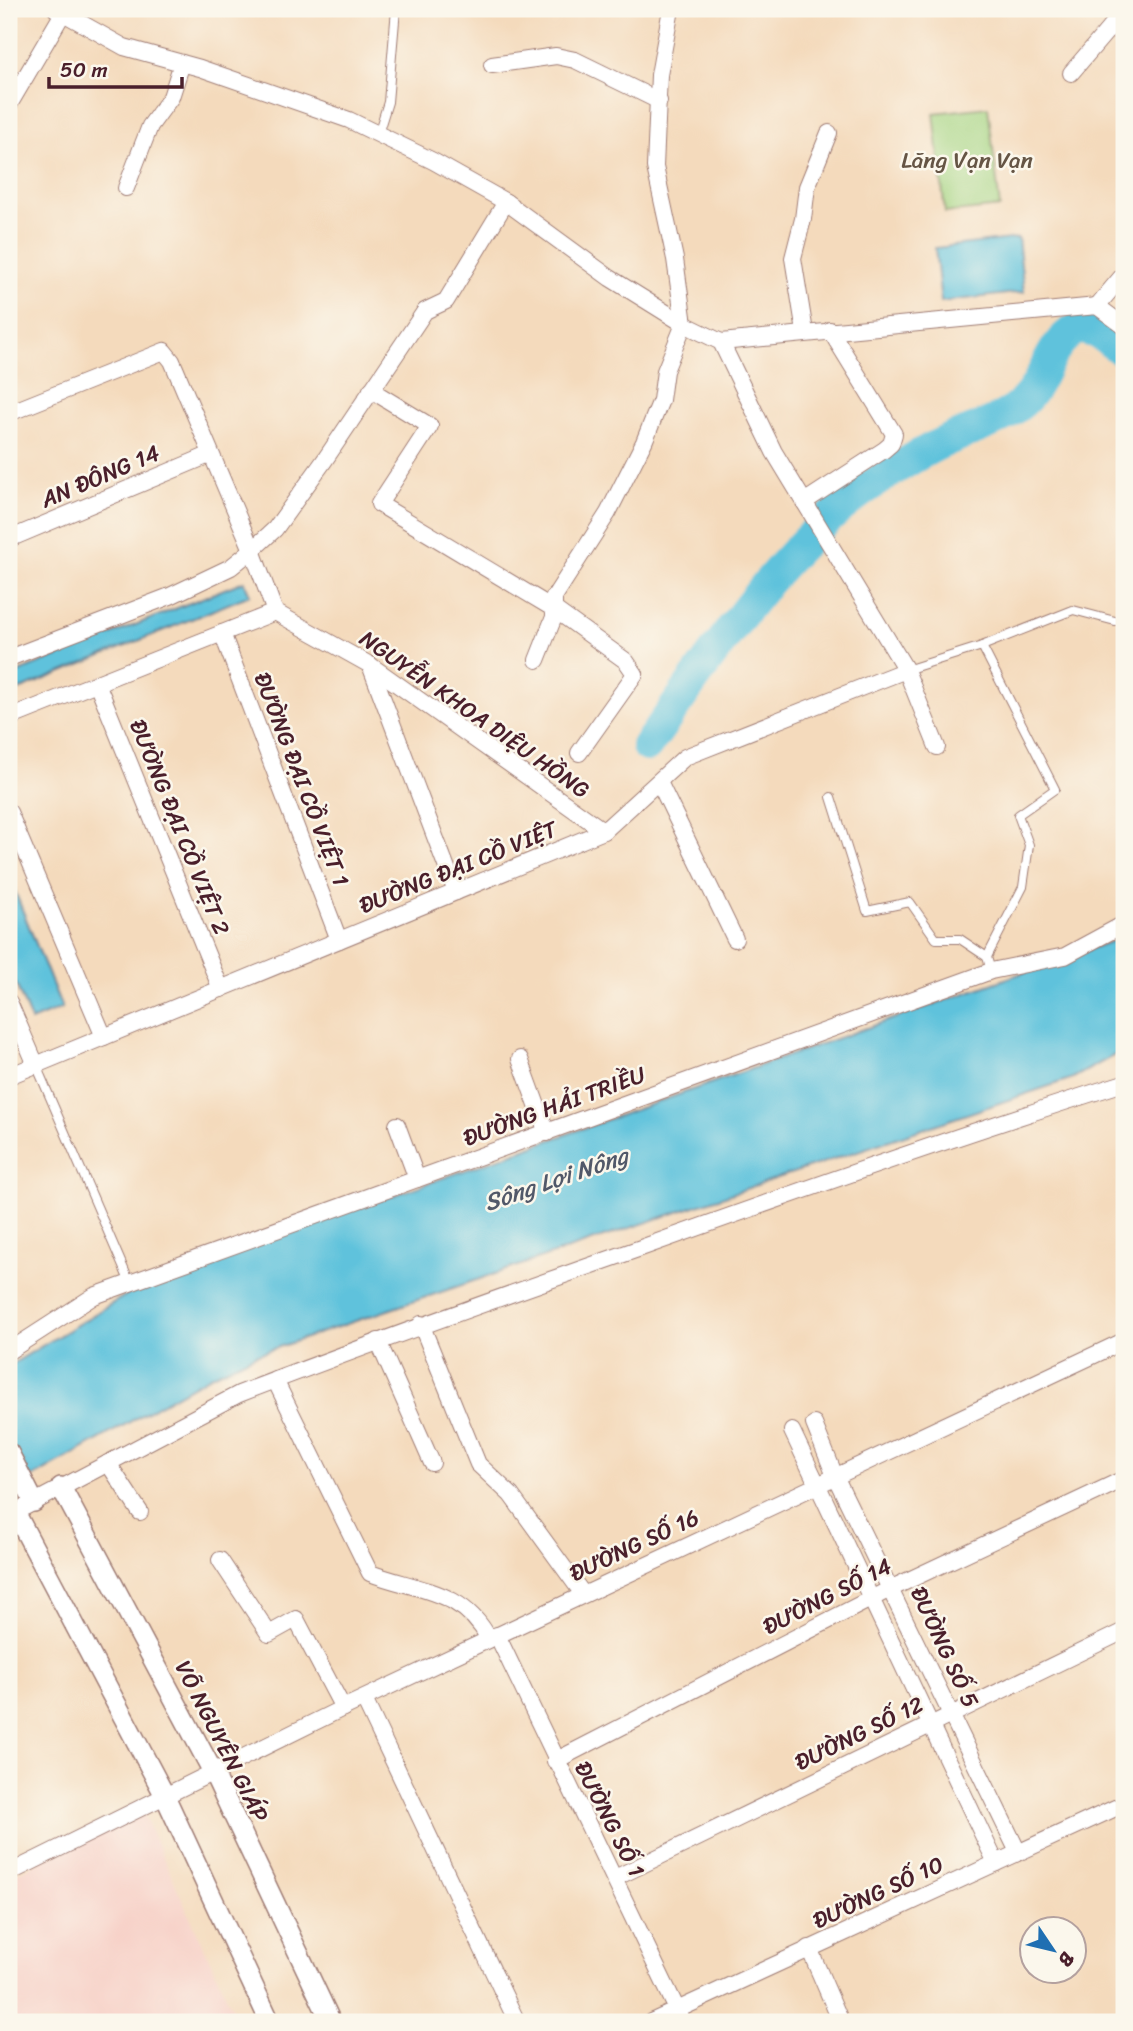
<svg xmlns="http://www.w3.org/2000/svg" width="1133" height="2031" font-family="Sriracha,sans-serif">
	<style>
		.built { fill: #f7d1c8 }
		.green { fill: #a5d482; stroke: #787a56; stroke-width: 2 }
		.water { fill: #5ec2dc; stroke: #547084; stroke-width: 2 }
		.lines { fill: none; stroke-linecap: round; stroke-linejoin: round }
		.river { stroke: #5ec2dc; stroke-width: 32 }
		.service-casing { stroke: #9f7c74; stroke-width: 10 }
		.minor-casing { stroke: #9f7c74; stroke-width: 18 }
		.tertiary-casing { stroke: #9f7c74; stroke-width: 22 }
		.service { stroke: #fff; stroke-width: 8 }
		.minor { stroke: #fff; stroke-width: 16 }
		.tertiary { stroke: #fff; stroke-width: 19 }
		.labels { text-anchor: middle; stroke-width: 5; stroke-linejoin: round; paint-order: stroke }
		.park-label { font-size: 23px; fill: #655545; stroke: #fbf7ec }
		.street-label { font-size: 23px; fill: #4a1f2b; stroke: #fbf7ec }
		.water-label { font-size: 24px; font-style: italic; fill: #515869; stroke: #fbf7ec }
	</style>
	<rect width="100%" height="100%" fill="#fbf7ec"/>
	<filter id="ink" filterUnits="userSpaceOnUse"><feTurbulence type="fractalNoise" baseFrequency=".0143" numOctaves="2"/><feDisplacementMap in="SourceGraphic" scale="14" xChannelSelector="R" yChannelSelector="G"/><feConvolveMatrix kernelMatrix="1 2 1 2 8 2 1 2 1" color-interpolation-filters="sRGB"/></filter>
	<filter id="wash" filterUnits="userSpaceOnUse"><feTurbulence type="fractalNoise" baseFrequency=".00686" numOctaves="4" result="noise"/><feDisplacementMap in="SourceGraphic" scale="28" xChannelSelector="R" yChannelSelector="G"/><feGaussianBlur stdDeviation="1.57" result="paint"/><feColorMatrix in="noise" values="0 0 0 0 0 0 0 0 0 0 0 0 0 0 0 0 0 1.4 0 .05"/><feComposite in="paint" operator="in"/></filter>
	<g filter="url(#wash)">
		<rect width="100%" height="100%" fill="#f4dabc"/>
		<path class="built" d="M 142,1811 L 238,2022 L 9,2022 L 9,1877 Z"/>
		<path class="green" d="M 988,107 L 1000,207 L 945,213 L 934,113 Z"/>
		<g class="water">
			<path d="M 1018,238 L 1024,292 L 941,302 L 935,248 Z"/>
			<path d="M 244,581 L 250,595 L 9,694 L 9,676 Z"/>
			<path d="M 9,877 L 62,1008 L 31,1021 L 9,967 Z"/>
			<path d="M 1124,937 L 1124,1050 L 1073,1078 L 255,1355 L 210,1376 L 9,1491 L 9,1366 L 146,1283 Z"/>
		</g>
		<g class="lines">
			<path class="river" d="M 647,746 C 711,658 779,549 868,487 C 893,470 919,453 946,441 C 973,429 1000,422 1022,403 C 1047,380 1046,345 1078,328 L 1098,333 L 1124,352"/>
		</g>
	</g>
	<g filter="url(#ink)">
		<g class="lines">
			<g class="service-casing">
				<g id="service">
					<path d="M 378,134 L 388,102 L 396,9"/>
					<path d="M 982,646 L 1073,610 L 1115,621"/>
					<path d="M 906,670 L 982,646 L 1055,789 L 1018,815 L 1029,845 L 1023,887 L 987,957 L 991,971"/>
					<path d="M 831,797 L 867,911 L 910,902 L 936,939 L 960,939 L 987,957"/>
					<path d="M 36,1065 L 130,1283"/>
				</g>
			</g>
			<g class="minor-casing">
				<g id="minor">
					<path d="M 56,9 L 124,47 L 200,68 L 349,120 L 433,161 L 506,202 L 610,278 L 684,324 L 665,371 L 661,400 L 644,442 L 608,513 L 554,597 L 554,617 L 537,660"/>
					<path d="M 671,9 L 659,75 L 655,167 L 675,259 L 684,324 L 721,342 L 774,452 L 906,670 L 937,747"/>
					<path d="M 492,65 L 556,56 L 575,60 L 659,101"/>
					<path d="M 1071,73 L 1124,11"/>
					<path d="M 9,105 L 63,13"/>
					<path d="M 126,188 L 150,126 L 171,97 L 182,63"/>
					<path d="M 1097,306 L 1124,274"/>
					<path d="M 805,332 L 793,258 L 803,219 L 807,187 L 829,133"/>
					<path d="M 721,342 L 1097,306 L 1124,326"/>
					<path d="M 371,390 L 430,426 L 379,504 L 554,609 L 626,661 L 635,674 L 579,753"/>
					<path d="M 9,413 L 164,351 L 172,361 L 252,550 L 275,612"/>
					<path d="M 804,502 L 884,450 L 891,444 L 894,434 L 830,330"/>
					<path d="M 9,539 L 209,455"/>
					<path d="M 222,633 L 339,940"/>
					<path d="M 9,658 L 170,596 L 231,567 L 252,550 L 275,529 L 324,461 L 425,311 L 446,301 L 506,202"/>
					<path d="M 370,665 L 456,892"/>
					<path d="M 97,683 L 221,989"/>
					<path d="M 9,718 L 275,612 L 370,665 L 604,831"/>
					<path d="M 659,782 L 735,939"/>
					<path d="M 9,812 L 104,1037"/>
					<path d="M 9,1002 L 36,1065"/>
					<path d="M 520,1059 L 547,1133"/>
					<path d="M 9,1076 L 604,831 L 685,757 L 906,670"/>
					<path d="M 397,1125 L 417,1179"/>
					<path d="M 421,1324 L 478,1464 L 511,1495 L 583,1594"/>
					<path d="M 378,1341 L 432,1463"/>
					<path d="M 9,1351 L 94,1296 L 991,971 L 1065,956 L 1124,924"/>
					<path d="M 275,1380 L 370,1573 C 417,1591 463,1589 489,1639"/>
					<path d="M 814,1424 L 835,1476 L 1018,1852"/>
					<path d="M 792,1431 L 996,1863"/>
					<path d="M 108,1463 L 140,1512"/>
					<path d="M 25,1507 L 239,1394 C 371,1343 504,1296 638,1249 C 799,1191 961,1134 1124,1083"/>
					<path d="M 220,1560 L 269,1634 L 296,1619 L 343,1708"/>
					<path d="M 497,1635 L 683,2022"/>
					<path d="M 364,1699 L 517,2022"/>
					<path d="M 555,1761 L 892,1588 L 1124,1479"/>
					<path d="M 9,1873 L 343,1708 L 1124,1341"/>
					<path d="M 615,1878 L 1124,1631"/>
					<path d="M 809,1948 L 841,2022"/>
					<path d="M 651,2022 L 1124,1804"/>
				</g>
			</g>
			<g class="tertiary-casing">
				<g id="tertiary">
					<path d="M 9,1453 L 34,1502"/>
					<path d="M 61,1487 L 213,1772 L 331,2022"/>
					<path d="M 15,1512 L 164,1794 L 270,2022"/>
				</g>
			</g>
			<use href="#service" class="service"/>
			<use href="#minor" class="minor"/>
			<use href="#tertiary" class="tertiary"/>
		</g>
	</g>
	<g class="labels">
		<g class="park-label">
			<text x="967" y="168">Lăng Vạn Vạn</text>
		</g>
		<g class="street-label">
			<text transform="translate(100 476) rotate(-23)" y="8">AN ĐÔNG 14</text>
			<text transform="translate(475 714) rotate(35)" y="8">NGUYỄN KHOA DIỆU HỒNG</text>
			<text transform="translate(302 779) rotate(69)" y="8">ĐƯỜNG ĐẠI CỒ VIỆT 1</text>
			<text transform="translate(180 827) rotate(68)" y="8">ĐƯỜNG ĐẠI CỒ VIỆT 2</text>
			<text transform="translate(458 867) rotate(-22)" y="8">ĐƯỜNG ĐẠI CỒ VIỆT</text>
			<text transform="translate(554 1106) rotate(-20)" y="8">ĐƯỜNG HẢI TRIỀU</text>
			<text transform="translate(634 1545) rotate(-25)" y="8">ĐƯỜNG SỐ 16</text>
			<text transform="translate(827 1596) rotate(-27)" y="8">ĐƯỜNG SỐ 14</text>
			<text transform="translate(945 1647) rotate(65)" y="8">ĐƯỜNG SỐ 5</text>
			<text transform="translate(859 1733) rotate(-26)" y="8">ĐƯỜNG SỐ 12</text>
			<text transform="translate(222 1741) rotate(63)" y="8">VÕ NGUYÊN GIÁP</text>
			<text transform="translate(610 1819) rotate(63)" y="8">ĐƯỜNG SỐ 1</text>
			<text transform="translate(878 1892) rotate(-25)" y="8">ĐƯỜNG SỐ 10</text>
		</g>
		<g class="water-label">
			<text transform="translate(556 1179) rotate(-19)" y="8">Sông Lợi Nông</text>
		</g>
	</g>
	<rect width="1133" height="2031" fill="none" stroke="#fbf7ec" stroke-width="35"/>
	<g transform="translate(1053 1950) rotate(125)"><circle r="33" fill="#fbf7ec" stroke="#b4a19f" stroke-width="2"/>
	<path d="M0-5L12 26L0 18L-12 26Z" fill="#1f6fb2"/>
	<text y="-10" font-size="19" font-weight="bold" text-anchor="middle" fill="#4a1f2b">B</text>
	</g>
	<path d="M49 77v10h133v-10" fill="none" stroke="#4a1f2b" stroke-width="3.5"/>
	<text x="60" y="77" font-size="21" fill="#4a1f2b" stroke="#fbf7ec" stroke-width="5" paint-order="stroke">50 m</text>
</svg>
